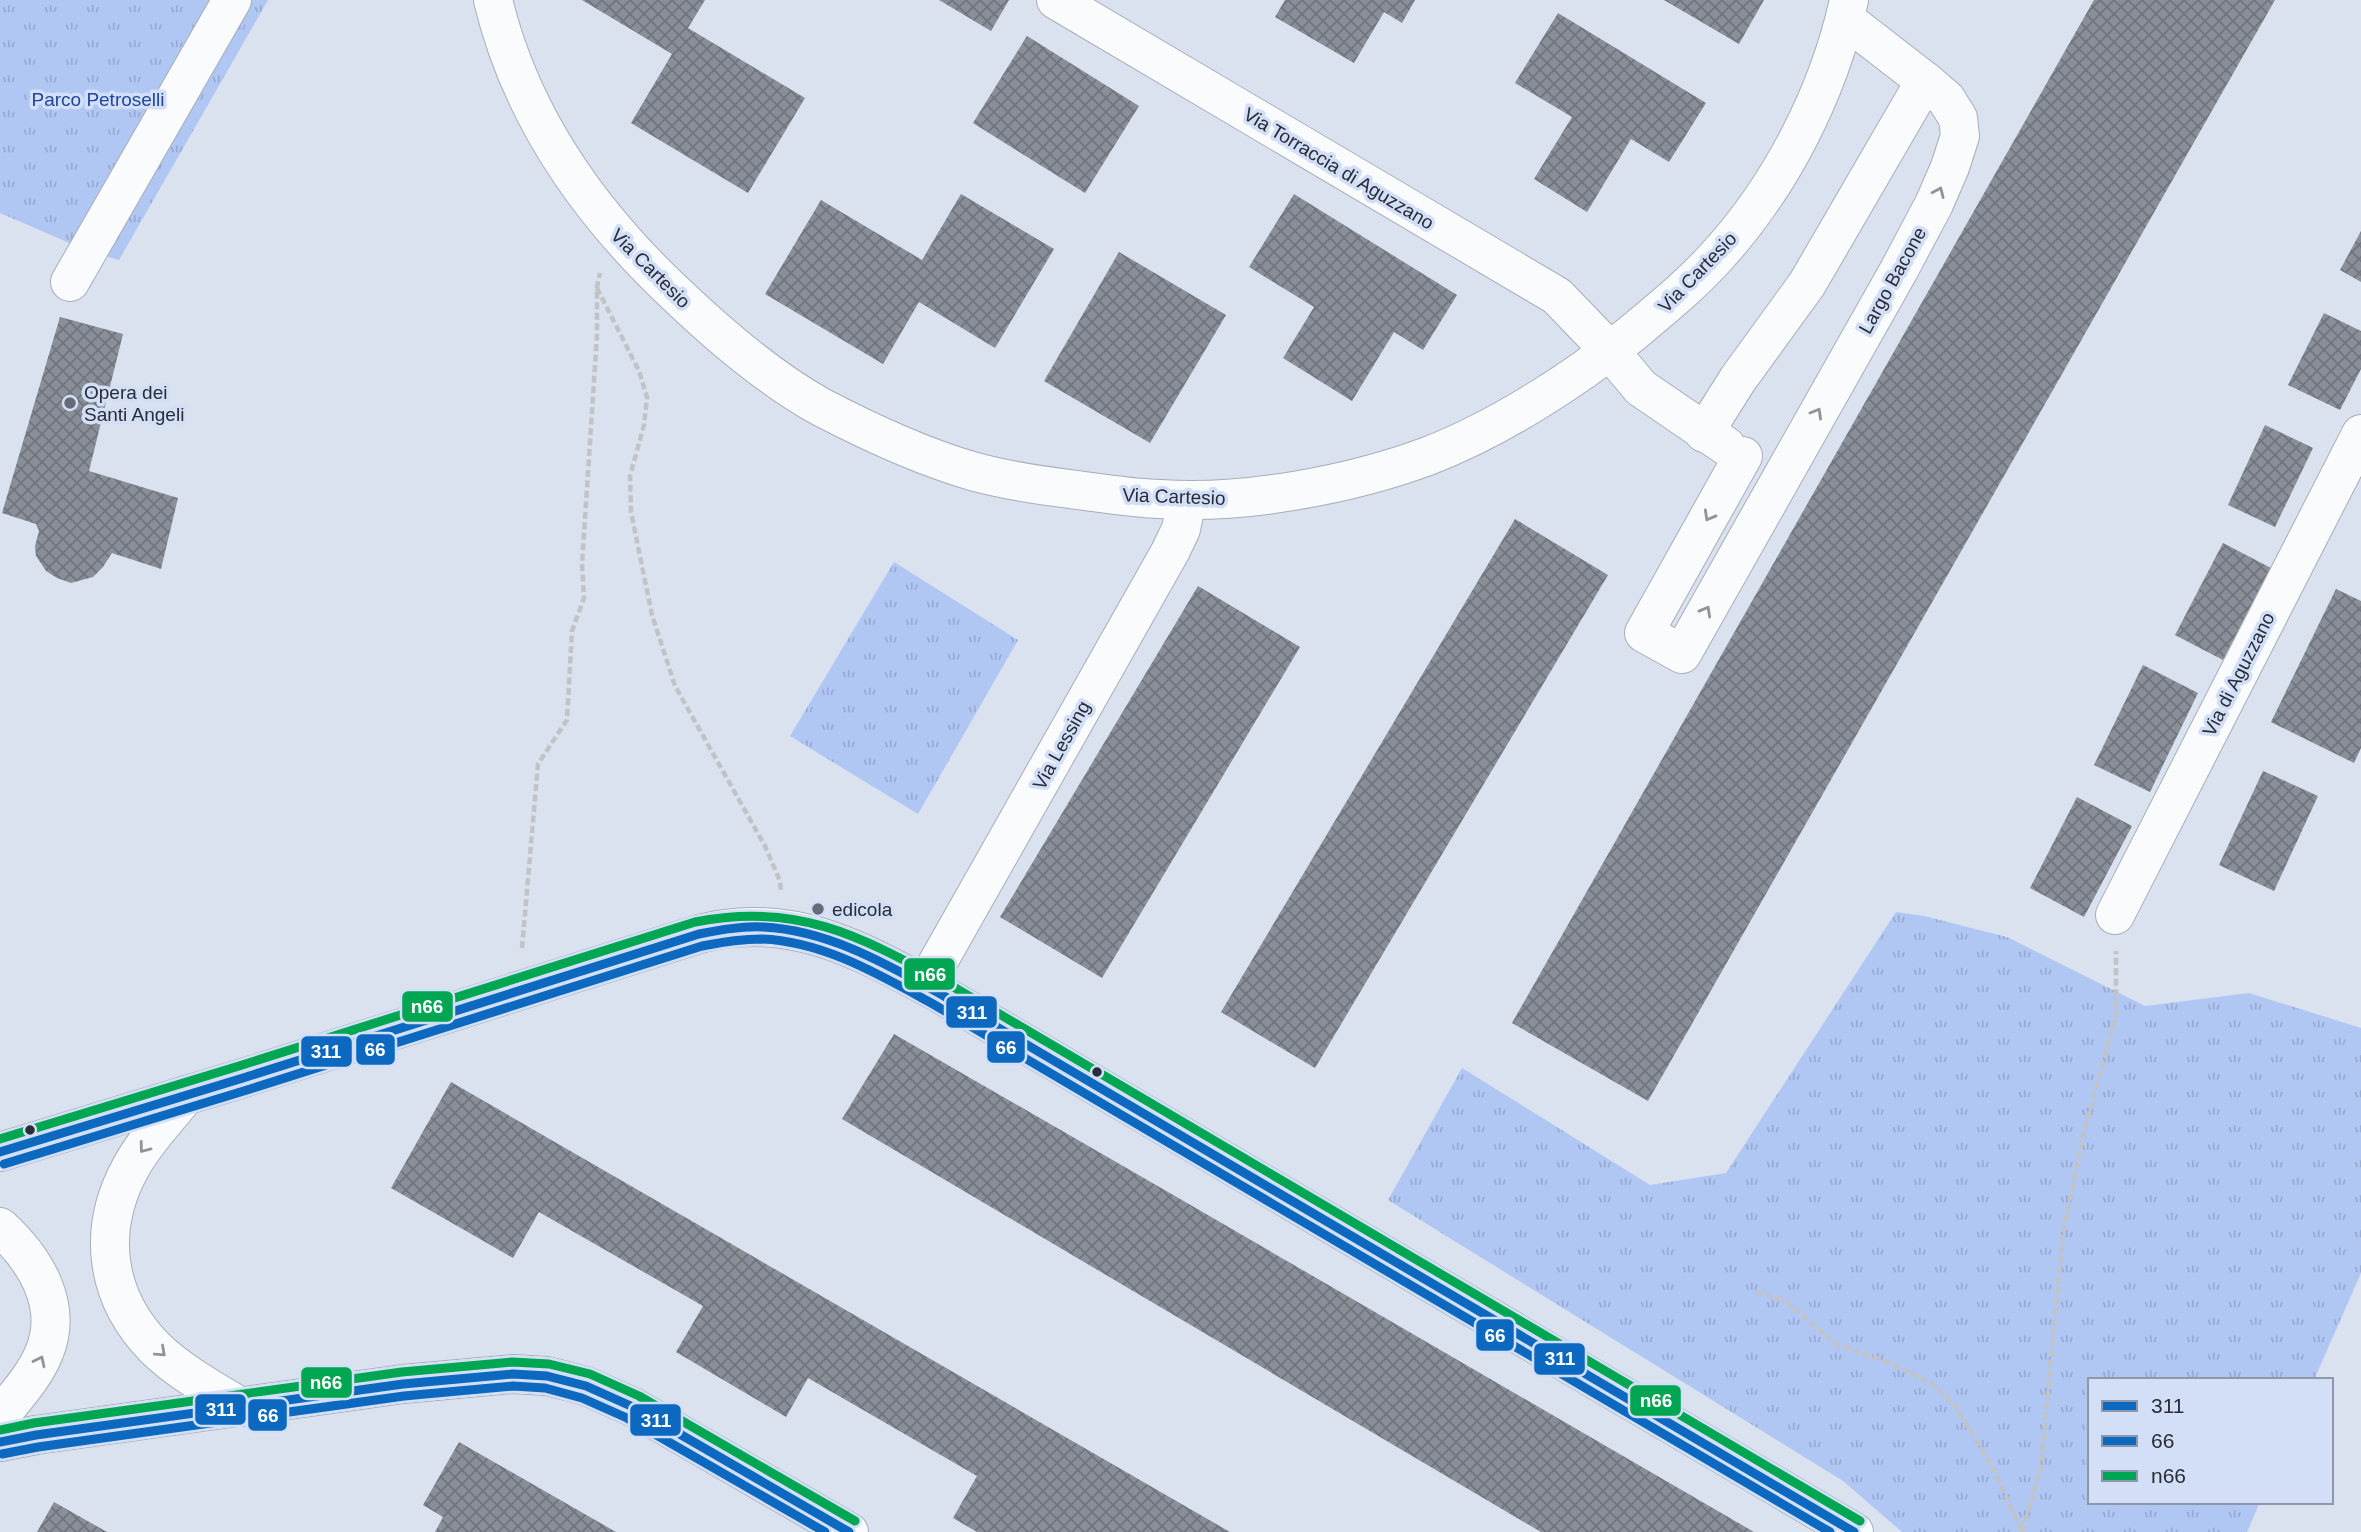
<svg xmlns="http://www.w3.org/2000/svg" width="2361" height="1532" font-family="Arial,sans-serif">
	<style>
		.grass { fill: url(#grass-tufts) }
		.building { fill: url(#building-cross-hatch) }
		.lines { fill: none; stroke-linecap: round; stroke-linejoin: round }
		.minor-casing { stroke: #a8aeb8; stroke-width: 40 }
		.path { stroke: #c1c3c7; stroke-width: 4.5; stroke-dasharray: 7 3.5; stroke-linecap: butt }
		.minor { stroke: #f9fbfd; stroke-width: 38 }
		.bus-1-casing { stroke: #d2dff7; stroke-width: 14 }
		.bus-2-casing { stroke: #d2dff7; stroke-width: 14 }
		.bus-3-casing { stroke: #d2dff7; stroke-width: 14 }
		.bus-1 { stroke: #0c69bf; stroke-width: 9 }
		.bus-2 { stroke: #0c69bf; stroke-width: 9 }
		.bus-3 { stroke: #00a651; stroke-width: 9 }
		.oneway { stroke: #90949a }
		.poi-dot { fill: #666c77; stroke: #d2dff7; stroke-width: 2.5 }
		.bus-dot { fill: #282d36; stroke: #d2dff7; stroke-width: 2.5 }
		.labels { text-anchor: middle; stroke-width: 7; stroke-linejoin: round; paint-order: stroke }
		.park-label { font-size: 19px; fill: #22469e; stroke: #d2dff7 }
		.street-label { font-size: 19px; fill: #282d36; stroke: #d2dff7 }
		.poi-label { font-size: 19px; fill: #282d36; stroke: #d2dff7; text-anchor: start }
		.line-badge { stroke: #d2dff7; stroke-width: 2.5 }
		.badge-label { font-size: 19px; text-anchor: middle; font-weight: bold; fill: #fff }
	</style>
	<defs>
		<pattern id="grass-tufts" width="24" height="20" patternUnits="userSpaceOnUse" patternTransform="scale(1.75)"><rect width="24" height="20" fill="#b0c6f3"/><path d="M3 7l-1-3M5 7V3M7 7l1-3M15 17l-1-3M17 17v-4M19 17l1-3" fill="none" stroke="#97aad1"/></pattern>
		<pattern id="building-cross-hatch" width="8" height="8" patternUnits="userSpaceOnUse" patternTransform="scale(1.75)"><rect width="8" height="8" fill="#898e98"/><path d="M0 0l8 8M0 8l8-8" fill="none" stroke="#70747d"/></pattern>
	</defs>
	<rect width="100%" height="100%" fill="#dae2ef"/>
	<g class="grass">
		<path d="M 0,0 L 268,0 L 119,260 L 88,251 L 0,213 Z"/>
		<path d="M 894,562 L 1018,640 L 918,814 L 790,736 Z"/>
		<path d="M 1896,912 L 1924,916 L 2007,937 L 2145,1006 L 2249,993 L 2361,1028 L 2361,1273 L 2314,1380 L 2090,1380 L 2090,1502 L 2260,1502 L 2247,1532 L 1902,1532 L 1843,1481 L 1388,1200 L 1462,1068 L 1650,1185 L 1726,1173 Z"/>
	</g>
	<g class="building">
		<path d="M 582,0 L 705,0 L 688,28 L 805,98 L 748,193 L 631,123 L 672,54 Z"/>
		<path d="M 939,0 L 1009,0 L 991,31 Z"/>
		<path d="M 1285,0 L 1415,0 L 1402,23 L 1384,12 L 1354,63 L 1275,17 Z"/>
		<path d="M 1664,0 L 1764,0 L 1739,44 Z"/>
		<path d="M 2094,0 L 2275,0 L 1648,1101 L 1512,1023 Z"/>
		<path d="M 1558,13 L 1706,103 L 1669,162 L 1631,139 L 1587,212 L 1534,179 L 1572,117 L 1515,83 Z"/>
		<path d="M 1027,36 L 1139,106 L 1085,193 L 973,123 Z"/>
		<path d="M 961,194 L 1054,249 L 995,348 L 919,302 L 883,364 L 765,294 L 821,200 L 922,260 Z"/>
		<path d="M 1294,194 L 1457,295 L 1423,350 L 1394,332 L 1352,401 L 1283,358 L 1314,307 L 1249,267 Z"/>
		<path d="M 2361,231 L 2361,282 L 2340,270 Z"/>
		<path d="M 1119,252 L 1226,315 L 1150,443 L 1044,381 Z"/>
		<path d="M 2324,313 L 2361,331 L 2361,369 L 2340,410 L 2288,385 Z"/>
		<path d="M 60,317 L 123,334 L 89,471 L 178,498 L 161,569 L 112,553 L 103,567 L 93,577 L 71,583 L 57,578 L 46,571 L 36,556 L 35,546 L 39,531 L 36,524 L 2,513 Z"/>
		<path d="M 2265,425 L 2313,448 L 2275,527 L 2228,505 Z"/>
		<path d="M 1515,519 L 1608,575 L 1315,1068 L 1221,1012 Z"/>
		<path d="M 2223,543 L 2271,568 L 2223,660 L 2175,635 Z"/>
		<path d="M 1198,586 L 1300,647 L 1102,978 L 1000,917 Z"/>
		<path d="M 2336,589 L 2361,601 L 2361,748 L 2354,763 L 2271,722 Z"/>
		<path d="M 2143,665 L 2198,693 L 2150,792 L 2094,765 Z"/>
		<path d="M 2263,771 L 2318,796 L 2274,891 L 2219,865 Z"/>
		<path d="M 2077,797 L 2132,826 L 2084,917 L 2030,888 Z"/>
		<path d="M 894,1034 L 1175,1196 L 1754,1532 L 1541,1532 L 842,1119 Z"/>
		<path d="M 451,1082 L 1230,1532 L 977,1532 L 953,1518 L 977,1476 L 808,1378 L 786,1417 L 676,1352 L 703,1306 L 539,1212 L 513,1258 L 391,1188 Z"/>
		<path d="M 459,1442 L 616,1532 L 435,1532 L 443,1517 L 423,1505 Z"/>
		<path d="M 54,1502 L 107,1532 L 37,1532 Z"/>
	</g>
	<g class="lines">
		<g class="minor-casing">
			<g id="minor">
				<path d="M 493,0 C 521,117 591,215 678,296 C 721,337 769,378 821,407 C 869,432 920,456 972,471 C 1004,480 1037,485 1070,489 C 1100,493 1130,498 1160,499 C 1242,505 1350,485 1428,456 C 1496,430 1573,381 1630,335 C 1660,310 1691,285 1717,256 C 1781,186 1829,92 1849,0"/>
				<path d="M 1056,0 L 1557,296 L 1610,351 L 1641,388 L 1726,446"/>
				<path d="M 1845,19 L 1925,81"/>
				<path d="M 70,282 L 232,0"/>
				<path d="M 1704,433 L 1738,379 L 1807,284 L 1925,81 L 1946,99 L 1958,118 L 1960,136 L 1950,167 L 1934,204 L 1899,270 L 1682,654 L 1644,633 L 1743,456"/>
				<path d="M 2115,915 L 2361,434"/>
				<path d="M 925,985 L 1170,552 L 1181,529 L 1187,500"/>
				<path d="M 186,1095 C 168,1118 145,1141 131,1167 C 96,1230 105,1298 156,1349 C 180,1372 212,1390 241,1407"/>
				<path d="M 0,1152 L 243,1078 L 699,934 C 790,910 861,950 939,993 L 1854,1532"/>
				<path d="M 0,1227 C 35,1259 64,1305 44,1353 C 34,1377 16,1396 0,1416"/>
				<path d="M 0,1442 L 36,1435 L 403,1384 L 513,1374 L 547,1376 L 586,1386 L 633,1407 L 849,1532"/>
			</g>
		</g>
		<g class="path">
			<path d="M 597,288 L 639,371 L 647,397 L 644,425 L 630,476 L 631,512 L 652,615 L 675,686 L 765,846 L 780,881 L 781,892"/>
			<path d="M 522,948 L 538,764 L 567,720 L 572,631 L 584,598 L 582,564 L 597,335 L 597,287 L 600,273"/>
			<path d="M 1756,1292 L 1786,1301 L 1836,1344 L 1890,1363 L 1931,1383 L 1955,1405 L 1994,1470 L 2021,1529"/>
			<path d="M 2022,1532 L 2041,1468 L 2063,1232 L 2084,1132 L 2116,1015 L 2116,951"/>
		</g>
		<use href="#minor" class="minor"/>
		<g class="bus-1-casing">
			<g id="bus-1">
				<path d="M 0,1152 L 243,1078 L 699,934 C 720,930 741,926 763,927 C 827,930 885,963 939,993 L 1854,1532"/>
				<path d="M 0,1442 L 36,1435 L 403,1384 L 513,1374 L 547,1376 L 586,1386 L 633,1407 L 849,1532"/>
			</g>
		</g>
		<g class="bus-2-casing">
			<g id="bus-2">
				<path d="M 4,1164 L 247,1090 L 702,946 C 722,942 741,939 761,939 C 823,941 880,975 933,1004 L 1830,1532"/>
				<path d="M 2,1454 L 38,1447 L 404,1396 L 513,1386 L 545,1388 L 582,1398 L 627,1418 L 825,1532"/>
			</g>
		</g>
		<g class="bus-3-casing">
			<g id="bus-3">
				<path d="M 0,1139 L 239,1066 L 695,922 C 797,902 858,935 945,982 L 1860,1521"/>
				<path d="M 0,1430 L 34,1423 L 402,1372 L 512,1362 L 549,1364 L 590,1374 L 639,1396 L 855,1521"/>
			</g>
		</g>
		<use href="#bus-1" class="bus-1"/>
		<use href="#bus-2" class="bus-2"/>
		<use href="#bus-3" class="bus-3"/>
	</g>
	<defs><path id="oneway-chevron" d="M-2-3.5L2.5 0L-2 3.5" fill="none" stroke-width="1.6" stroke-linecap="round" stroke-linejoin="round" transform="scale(1.75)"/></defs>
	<g class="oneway">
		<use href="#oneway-chevron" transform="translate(1939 192) rotate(-66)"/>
		<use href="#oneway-chevron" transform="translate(1817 413) rotate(-60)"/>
		<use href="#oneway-chevron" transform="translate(1709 516) rotate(119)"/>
		<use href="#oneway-chevron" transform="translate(1706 611) rotate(-61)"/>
		<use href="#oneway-chevron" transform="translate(144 1148) rotate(127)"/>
		<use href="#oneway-chevron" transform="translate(161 1352) rotate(42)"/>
		<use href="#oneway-chevron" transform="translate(40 1361) rotate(-64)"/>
	</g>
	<g class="poi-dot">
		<circle cx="70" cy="403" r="7"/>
		<circle cx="818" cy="909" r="7"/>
	</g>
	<g class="bus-dot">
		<circle cx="1097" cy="1072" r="6"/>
		<circle cx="30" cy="1130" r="6"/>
	</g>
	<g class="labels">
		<g class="park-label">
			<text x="98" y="106">Parco Petroselli</text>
		</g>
		<g class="street-label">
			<text transform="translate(1339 168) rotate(31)" y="7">Via Torraccia di Aguzzano</text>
			<text transform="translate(651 268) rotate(45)" y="7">Via Cartesio</text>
			<text transform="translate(1697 272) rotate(-46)" y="7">Via Cartesio</text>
			<text transform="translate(1892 280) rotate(-61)" y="7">Largo Bacone</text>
			<text transform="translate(1174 496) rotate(2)" y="7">Via Cartesio</text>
			<text transform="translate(2238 674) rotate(-63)" y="7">Via di Aguzzano</text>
			<text transform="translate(1061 745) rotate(-61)" y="7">Via Lessing</text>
		</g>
		<g class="poi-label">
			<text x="84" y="399">Opera dei<tspan x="84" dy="22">Santi Angeli</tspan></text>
			<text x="832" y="916">edicola</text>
		</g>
	</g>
	<g class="line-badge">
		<rect x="903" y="957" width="53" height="34" rx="7" fill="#00a651"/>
		<rect x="401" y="990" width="53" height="33" rx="7" fill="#00a651"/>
		<rect x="945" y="995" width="53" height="34" rx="7" fill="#0c69bf"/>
		<rect x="986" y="1030" width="40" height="34" rx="7" fill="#0c69bf"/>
		<rect x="355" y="1033" width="41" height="33" rx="7" fill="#0c69bf"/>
		<rect x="300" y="1035" width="53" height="33" rx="7" fill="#0c69bf"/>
		<rect x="1475" y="1318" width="40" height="34" rx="7" fill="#0c69bf"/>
		<rect x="1533" y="1342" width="53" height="34" rx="7" fill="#0c69bf"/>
		<rect x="300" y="1366" width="53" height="33" rx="7" fill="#00a651"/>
		<rect x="1629" y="1384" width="53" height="33" rx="7" fill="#00a651"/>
		<rect x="194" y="1393" width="53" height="33" rx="7" fill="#0c69bf"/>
		<rect x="247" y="1398" width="41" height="34" rx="7" fill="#0c69bf"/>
		<rect x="629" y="1403" width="53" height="34" rx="7" fill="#0c69bf"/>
	</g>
	<g class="badge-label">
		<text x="930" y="981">n66</text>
		<text x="427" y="1013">n66</text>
		<text x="972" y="1019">311</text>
		<text x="1006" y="1054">66</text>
		<text x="375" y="1056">66</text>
		<text x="326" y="1058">311</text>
		<text x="1495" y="1342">66</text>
		<text x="1560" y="1365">311</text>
		<text x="326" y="1389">n66</text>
		<text x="1656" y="1407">n66</text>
		<text x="221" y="1416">311</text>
		<text x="268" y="1422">66</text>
		<text x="656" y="1427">311</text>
	</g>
	<rect x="2088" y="1378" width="245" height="126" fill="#d2dff7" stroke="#8e98aa" stroke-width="2"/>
	<rect x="2102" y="1401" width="35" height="10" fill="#0c69bf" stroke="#8e98aa" stroke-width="2"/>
	<text x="2151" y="1413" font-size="21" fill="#282d36">311</text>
	<rect x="2102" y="1436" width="35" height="10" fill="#0c69bf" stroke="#8e98aa" stroke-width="2"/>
	<text x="2151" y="1448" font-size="21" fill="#282d36">66</text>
	<rect x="2102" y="1471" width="35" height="10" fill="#00a651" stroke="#8e98aa" stroke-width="2"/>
	<text x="2151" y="1483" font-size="21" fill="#282d36">n66</text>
</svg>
